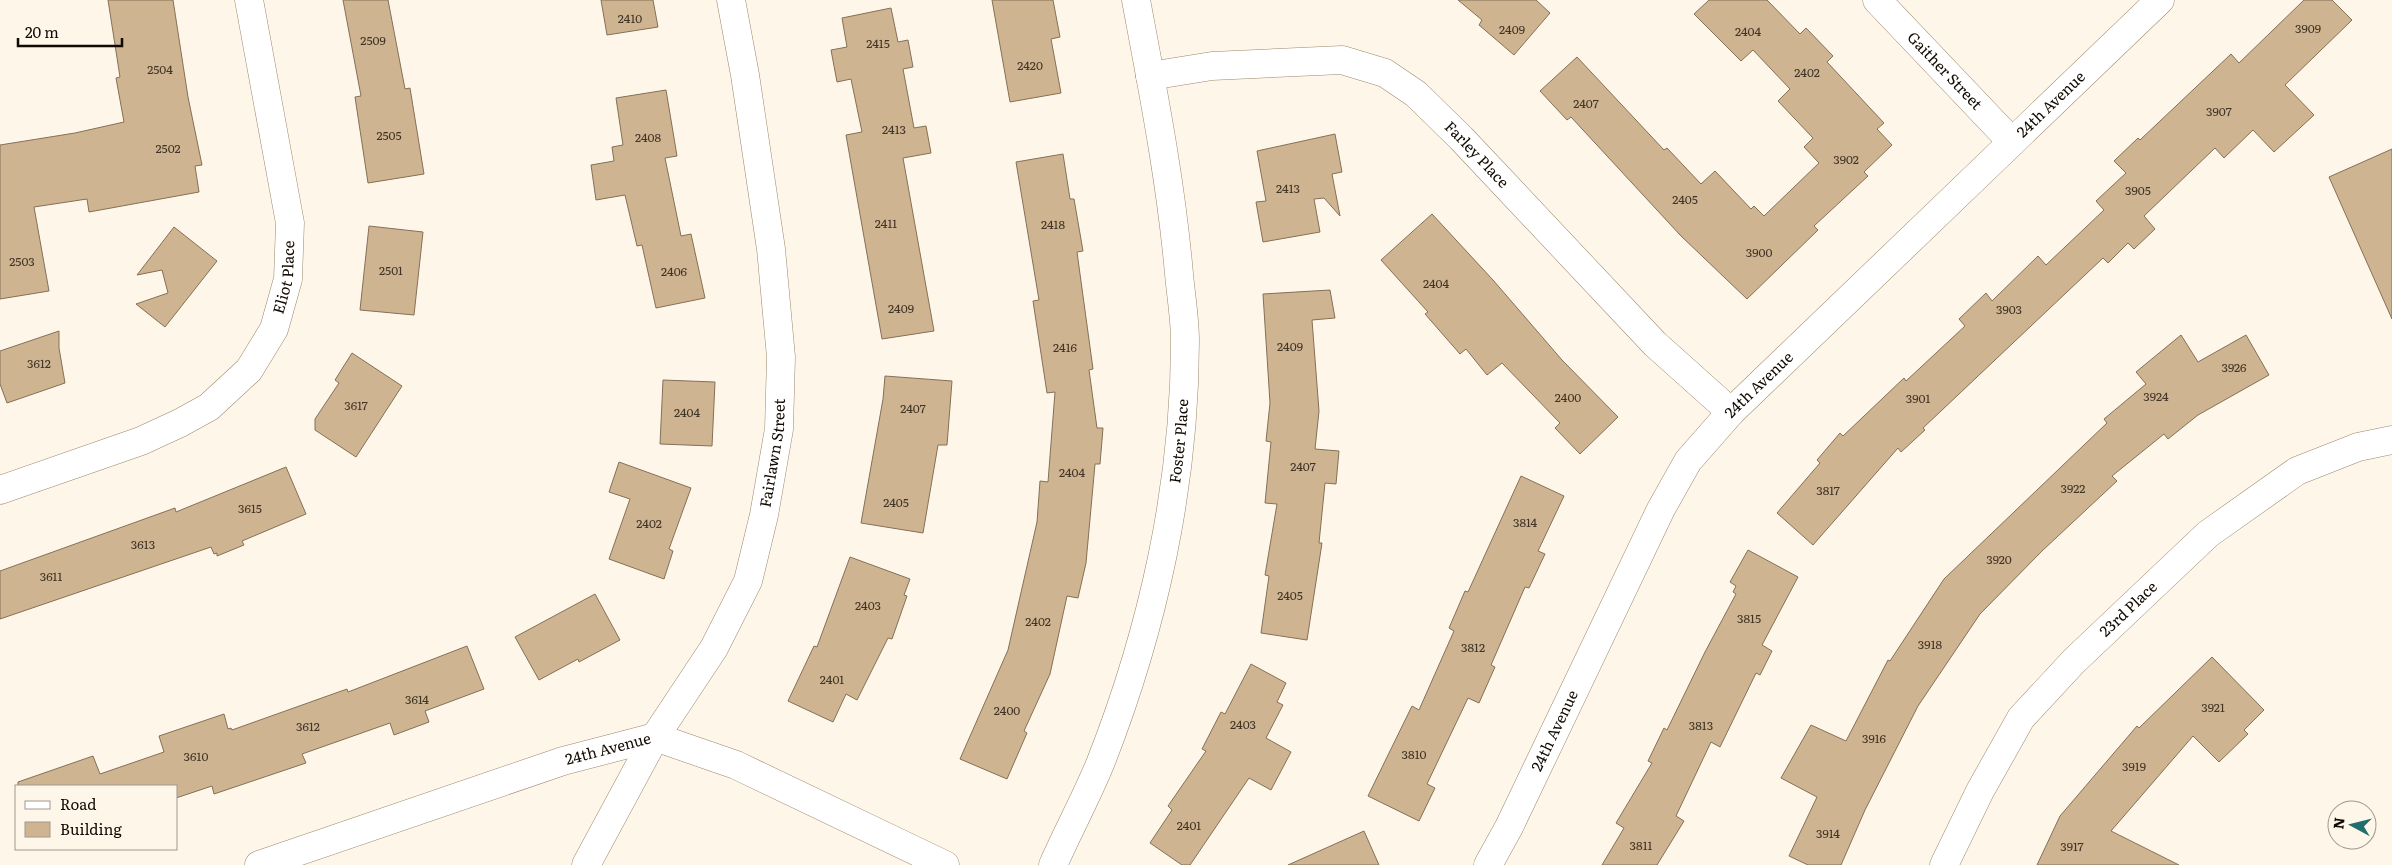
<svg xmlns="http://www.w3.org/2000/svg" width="2392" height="865" font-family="Literata,serif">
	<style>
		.building { fill: #cfb491; stroke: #847056 }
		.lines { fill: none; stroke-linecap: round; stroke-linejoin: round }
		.street-casing { stroke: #9c886e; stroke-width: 29 }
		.street { stroke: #fff; stroke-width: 28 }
		.labels { text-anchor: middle; stroke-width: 4; stroke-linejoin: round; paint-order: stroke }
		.number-label { font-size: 12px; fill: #403426 }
		.street-label { font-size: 15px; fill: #110a03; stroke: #fff6ea }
	</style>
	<rect width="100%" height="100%" fill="#fff6ea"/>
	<g class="building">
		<path d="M 108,0 L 173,0 L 188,97 L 202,165 L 195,166 L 199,192 L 89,212 L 87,199 L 34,207 L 49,291 L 0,299 L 0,145 L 75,133 L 124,122 L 116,78 L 120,77 Z"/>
		<path d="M 343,0 L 388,0 L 405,89 L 410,88 L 424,174 L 368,183 L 355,97 L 361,96 Z"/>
		<path d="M 601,0 L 653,0 L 658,27 L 607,35 Z"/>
		<path d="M 992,0 L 1053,0 L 1060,37 L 1051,39 L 1061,93 L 1010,102 Z"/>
		<path d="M 1458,0 L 1536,0 L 1550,13 L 1514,55 L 1479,25 L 1482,20 Z"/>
		<path d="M 1709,0 L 1767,0 L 1800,34 L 1806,28 L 1833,56 L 1827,62 L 1884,123 L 1877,129 L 1892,145 L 1864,172 L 1868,176 L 1814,226 L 1818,230 L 1747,299 L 1681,236 L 1571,117 L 1567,120 L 1540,91 L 1577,57 L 1664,150 L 1667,148 L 1701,184 L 1715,171 L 1751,209 L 1754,206 L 1764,216 L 1819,163 L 1804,147 L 1813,138 L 1778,101 L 1790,89 L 1753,50 L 1741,61 L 1694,14 Z"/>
		<path d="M 2304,0 L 2332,0 L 2352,20 L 2285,85 L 2314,115 L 2274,152 L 2253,130 L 2224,158 L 2215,148 L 2144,216 L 2155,229 L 2134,249 L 2128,243 L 2108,263 L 2103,258 L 1923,428 L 1925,430 L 1901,452 L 1898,448 L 1813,545 L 1777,513 L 1820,463 L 1817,460 L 1840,433 L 1843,436 L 1904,378 L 1906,381 L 1965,326 L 1959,319 L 1986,293 L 1992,301 L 2038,256 L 2046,265 L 2104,210 L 2096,201 L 2126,173 L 2114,161 L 2138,138 L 2140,140 L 2231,54 L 2239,63 Z"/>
		<path d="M 891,8 L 898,42 L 908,40 L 913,67 L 903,69 L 914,128 L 926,126 L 931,153 L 903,158 L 934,331 L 882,339 L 846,135 L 862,132 L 851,79 L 837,82 L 831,50 L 847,47 L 842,18 Z"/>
		<path d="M 666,90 L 677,156 L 665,158 L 681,236 L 691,234 L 705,298 L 656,308 L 642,245 L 637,246 L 625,195 L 596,200 L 591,165 L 614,161 L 612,147 L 623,145 L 616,98 Z"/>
		<path d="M 1335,134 L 1342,172 L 1332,174 L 1340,216 L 1324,198 L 1314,199 L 1320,232 L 1263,242 L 1256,202 L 1266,201 L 1257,151 Z"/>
		<path d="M 2392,149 L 2392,319 L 2329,177 Z"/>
		<path d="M 1063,154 L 1070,199 L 1074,199 L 1083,251 L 1077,252 L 1093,369 L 1089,370 L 1097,428 L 1103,428 L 1100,464 L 1095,464 L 1086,563 L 1078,598 L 1067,596 L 1050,674 L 1024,731 L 1027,733 L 1007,779 L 960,759 L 1008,650 L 1037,522 L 1040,481 L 1048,482 L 1055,392 L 1047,393 L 1033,301 L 1039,300 L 1016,162 Z"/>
		<path d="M 1432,214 L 1493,280 L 1562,360 L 1618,417 L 1580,454 L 1555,428 L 1560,423 L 1502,363 L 1487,375 L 1466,349 L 1460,354 L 1425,314 L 1428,312 L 1381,260 Z"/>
		<path d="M 369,226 L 423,232 L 414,315 L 360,310 Z"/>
		<path d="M 174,227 L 217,261 L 165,327 L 136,304 L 168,293 L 162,270 L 137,275 Z"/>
		<path d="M 1330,290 L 1335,318 L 1312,320 L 1319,411 L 1315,449 L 1339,451 L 1336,484 L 1325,483 L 1319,543 L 1322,543 L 1307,640 L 1261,633 L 1269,576 L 1265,575 L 1277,504 L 1265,503 L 1271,442 L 1266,441 L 1270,403 L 1263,294 Z"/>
		<path d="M 59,331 L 59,348 L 65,383 L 7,403 L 0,384 L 0,351 Z"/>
		<path d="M 2181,335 L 2198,362 L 2246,335 L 2269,375 L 2198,415 L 2168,439 L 2164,434 L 2112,476 L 2117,481 L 2042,551 L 1980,614 L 1918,706 L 1865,810 L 1841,865 L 1808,865 L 1789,856 L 1817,797 L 1781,778 L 1811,725 L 1846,741 L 1888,660 L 1890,661 L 1944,579 L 2107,423 L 2104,419 L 2146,384 L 2136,372 Z"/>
		<path d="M 352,353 L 402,386 L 356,457 L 315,430 L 315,419 L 339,383 L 335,380 Z"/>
		<path d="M 885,376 L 952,381 L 947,445 L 938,445 L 923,533 L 861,523 L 883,399 Z"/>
		<path d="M 663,380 L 715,382 L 712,446 L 660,444 Z"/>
		<path d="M 619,462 L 691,488 L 669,549 L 673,551 L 664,579 L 609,559 L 630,499 L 609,492 Z"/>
		<path d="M 286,467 L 306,514 L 242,541 L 244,545 L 217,556 L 217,553 L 214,554 L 211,547 L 0,619 L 0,571 L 175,508 L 176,512 Z"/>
		<path d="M 1521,476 L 1564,496 L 1538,551 L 1545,554 L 1529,588 L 1525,587 L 1491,665 L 1495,667 L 1479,703 L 1468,698 L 1427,784 L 1435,788 L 1419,821 L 1368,796 L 1412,706 L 1419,710 L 1454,631 L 1449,628 L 1465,591 L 1468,592 Z"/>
		<path d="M 1748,550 L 1798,577 L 1762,645 L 1772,651 L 1760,675 L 1756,673 L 1720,747 L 1711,742 L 1676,816 L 1684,821 L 1657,865 L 1602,865 L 1624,828 L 1616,823 L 1652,763 L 1648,761 L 1664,728 L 1667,730 L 1705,652 L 1736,594 L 1733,592 L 1736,586 L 1730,582 Z"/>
		<path d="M 850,557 L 910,579 L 904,595 L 907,596 L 892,639 L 888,638 L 857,700 L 846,694 L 833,722 L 788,701 L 814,646 L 817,647 Z"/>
		<path d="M 595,594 L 620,640 L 579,662 L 578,659 L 539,680 L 515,637 Z"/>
		<path d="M 467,646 L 484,689 L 425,711 L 429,722 L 394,735 L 390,723 L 302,754 L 306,763 L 214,794 L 212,786 L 176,798 L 176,786 L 18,786 L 18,782 L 93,756 L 100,774 L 164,752 L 159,736 L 224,714 L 228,729 L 231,728 L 232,730 L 347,689 L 348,692 Z"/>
		<path d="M 2212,657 L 2264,710 L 2244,730 L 2248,734 L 2219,762 L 2193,736 L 2111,831 L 2179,865 L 2037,865 L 2060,816 L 2137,726 L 2139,728 Z"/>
		<path d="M 1251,664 L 1286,683 L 1277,702 L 1283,705 L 1266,738 L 1291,752 L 1271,790 L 1249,778 L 1190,865 L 1182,865 L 1150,843 L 1172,810 L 1168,806 L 1206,751 L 1202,749 L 1221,712 L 1225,714 Z"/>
		<path d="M 1364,831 L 1379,865 L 1288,865 Z"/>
	</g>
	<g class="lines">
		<g class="street-casing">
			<g id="street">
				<path id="s1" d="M 1877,0 L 2012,142"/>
				<path id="s2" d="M 1150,76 L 1212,66 L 1342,60 L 1385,73 L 1416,94 L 1461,138 L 1655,344 L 1731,412"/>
				<path id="s3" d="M 0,490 L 141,441 L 180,423 L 209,407 L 249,370 L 274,329 L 288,279 L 290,223 L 249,0"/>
				<path id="s4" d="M 259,865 L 563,761 L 655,737 L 736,765 L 945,865"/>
				<path id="s5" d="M 586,865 L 655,737 L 714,648 L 748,581 L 764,515 L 779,429 L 781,357 L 771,249 L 745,75 L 731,0"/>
				<path id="s6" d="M 1053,865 C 1068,831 1086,798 1100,764 C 1153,630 1185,485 1185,341 C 1185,319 1181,296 1179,274 C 1171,182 1153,91 1136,0"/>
				<path id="s7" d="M 1488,865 L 1509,827 L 1661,509 L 1688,461 L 1731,412 L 2160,0"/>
				<path id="s8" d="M 1944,865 L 1980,791 L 2021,718 L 2074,661 L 2208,534 L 2297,471 L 2358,447 L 2392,440"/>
			</g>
		</g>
		<use href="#street" class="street"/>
	</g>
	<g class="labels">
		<g class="number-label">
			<text x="630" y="23">2410</text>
			<text x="2308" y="33">3909</text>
			<text x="1512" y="34">2409</text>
			<text x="1748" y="36">2404</text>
			<text x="373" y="45">2509</text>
			<text x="878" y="48">2415</text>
			<text x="1030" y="70">2420</text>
			<text x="160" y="74">2504</text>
			<text x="1807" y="77">2402</text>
			<text x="1586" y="108">2407</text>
			<text x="2219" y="116">3907</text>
			<text x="894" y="134">2413</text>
			<text x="389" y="140">2505</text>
			<text x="648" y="142">2408</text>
			<text x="168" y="153">2502</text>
			<text x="1846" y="164">3902</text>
			<text x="1288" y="193">2413</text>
			<text x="2138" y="195">3905</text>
			<text x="1685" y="204">2405</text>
			<text x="886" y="228">2411</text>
			<text x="1053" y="229">2418</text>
			<text x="1759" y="257">3900</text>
			<text x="22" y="266">2503</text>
			<text x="391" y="275">2501</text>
			<text x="674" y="276">2406</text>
			<text x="1436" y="288">2404</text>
			<text x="901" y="313">2409</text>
			<text x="2009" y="314">3903</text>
			<text x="1290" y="351">2409</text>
			<text x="1065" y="352">2416</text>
			<text x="39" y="368">3612</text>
			<text x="2234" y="372">3926</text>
			<text x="2156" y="401">3924</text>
			<text x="1568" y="402">2400</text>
			<text x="1918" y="403">3901</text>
			<text x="356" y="410">3617</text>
			<text x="913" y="413">2407</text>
			<text x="687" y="417">2404</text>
			<text x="1303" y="471">2407</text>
			<text x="1072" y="477">2404</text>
			<text x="2073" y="493">3922</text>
			<text x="1828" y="495">3817</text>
			<text x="896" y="507">2405</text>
			<text x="250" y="513">3615</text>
			<text x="1525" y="527">3814</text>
			<text x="649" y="528">2402</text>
			<text x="143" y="549">3613</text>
			<text x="1999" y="564">3920</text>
			<text x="51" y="581">3611</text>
			<text x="1290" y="600">2405</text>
			<text x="868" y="610">2403</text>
			<text x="1749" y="623">3815</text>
			<text x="1038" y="626">2402</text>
			<text x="1930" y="649">3918</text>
			<text x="1473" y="652">3812</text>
			<text x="832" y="684">2401</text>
			<text x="417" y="704">3614</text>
			<text x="2213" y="712">3921</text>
			<text x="1007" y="715">2400</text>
			<text x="1243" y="729">2403</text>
			<text x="1701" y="730">3813</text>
			<text x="308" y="731">3612</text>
			<text x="1874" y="743">3916</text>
			<text x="1414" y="759">3810</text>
			<text x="196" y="761">3610</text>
			<text x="2134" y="771">3919</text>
			<text x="1189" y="830">2401</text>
			<text x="1828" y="838">3914</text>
			<text x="1641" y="850">3811</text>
			<text x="2072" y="851">3917</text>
		</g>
		<g class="street-label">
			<text dy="5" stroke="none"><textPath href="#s1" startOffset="98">Gaither Street</textPath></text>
			<text dy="5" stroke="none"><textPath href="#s7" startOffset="960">24th Avenue</textPath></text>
			<text dy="5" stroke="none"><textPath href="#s2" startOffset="361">Farley Place</textPath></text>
			<text dy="5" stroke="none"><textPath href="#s3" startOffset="381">Eliot Place</textPath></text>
			<text dy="5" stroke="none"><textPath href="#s7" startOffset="555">24th Avenue</textPath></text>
			<text dy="5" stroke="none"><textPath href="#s6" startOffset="445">Foster Place</textPath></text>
			<text dy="5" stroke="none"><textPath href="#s5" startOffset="458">Fairlawn Street</textPath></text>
			<text dy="5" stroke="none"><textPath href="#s8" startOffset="319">23rd Place</textPath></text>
			<text dy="5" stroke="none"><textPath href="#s7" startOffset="150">24th Avenue</textPath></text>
			<text dy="5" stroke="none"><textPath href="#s4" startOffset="368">24th Avenue</textPath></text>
		</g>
	</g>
	<rect x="15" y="785" width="162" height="65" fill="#fff6ea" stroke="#a0988e"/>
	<rect x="25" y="801" width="25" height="8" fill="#ffffff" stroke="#a0988e"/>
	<text x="60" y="810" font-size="15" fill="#110a03">Road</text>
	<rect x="25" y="822" width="25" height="15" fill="#cfb491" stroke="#a0988e"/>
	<text x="60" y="835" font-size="15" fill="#110a03">Building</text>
	<g transform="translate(2352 825) rotate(277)"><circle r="24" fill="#fff6ea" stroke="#a0988e"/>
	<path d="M0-4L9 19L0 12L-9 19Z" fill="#226e6e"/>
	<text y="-8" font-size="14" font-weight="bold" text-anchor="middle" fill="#110a03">N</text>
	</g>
	<path d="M18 38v8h104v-8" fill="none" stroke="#110a03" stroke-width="2.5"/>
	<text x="25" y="38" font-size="15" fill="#110a03" stroke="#fff6ea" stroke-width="4" paint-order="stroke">20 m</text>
</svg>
